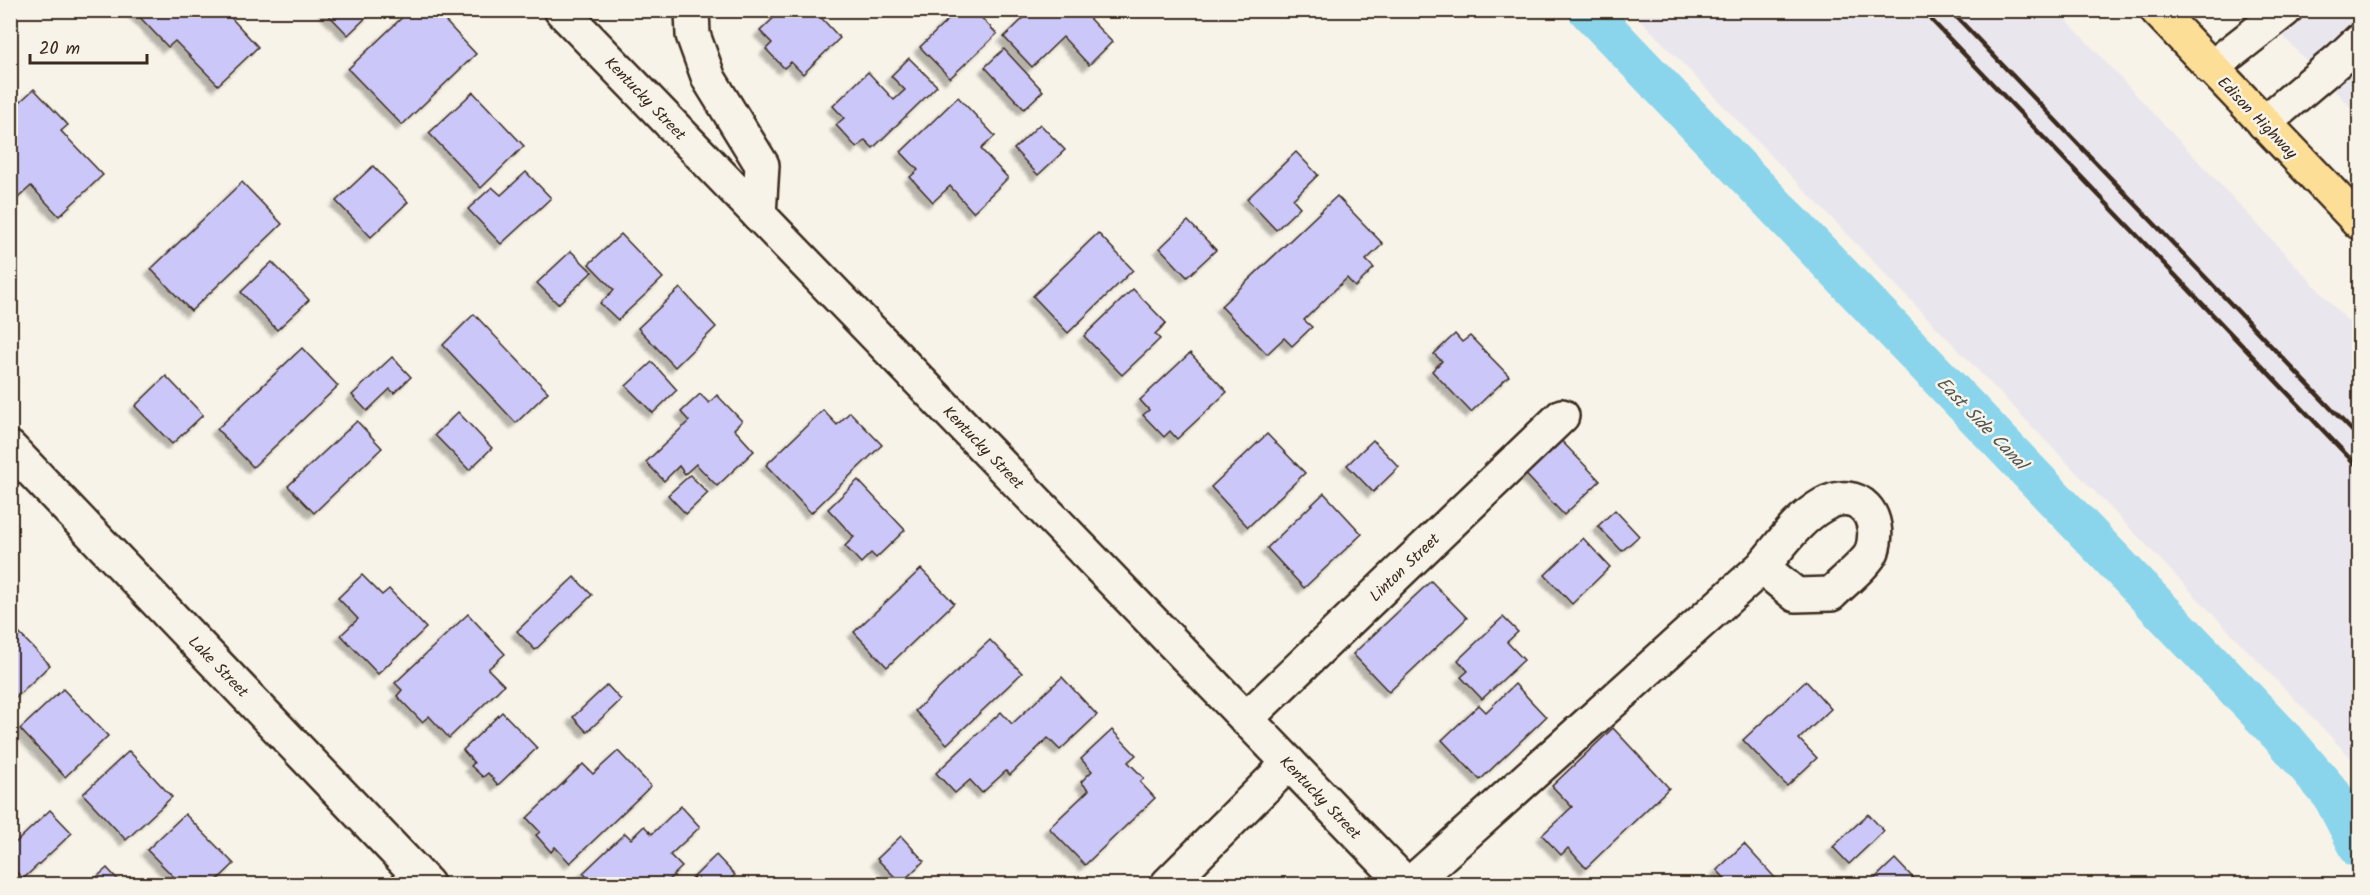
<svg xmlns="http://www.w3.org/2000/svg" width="2370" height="895" font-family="Kalam,sans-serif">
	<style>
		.built { fill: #eae6ed }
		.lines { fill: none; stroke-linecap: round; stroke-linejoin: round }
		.canal { stroke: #8bd5ec; stroke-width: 40 }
		.building { fill: #cbc7f9; stroke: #3b2a1e; stroke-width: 1.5; filter: url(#shadow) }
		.minor-casing { stroke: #3b2a1e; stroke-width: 38 }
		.major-casing { stroke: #3b2a1e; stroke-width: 38 }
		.minor { stroke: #f7f3e8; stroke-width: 33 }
		.major { stroke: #fcde96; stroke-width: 33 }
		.rail { stroke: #3b2a1e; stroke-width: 4.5 }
		.labels { text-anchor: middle; stroke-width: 5; stroke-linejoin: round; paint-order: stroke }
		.street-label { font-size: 16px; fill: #3b2a1e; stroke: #f7f3e8 }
		.water-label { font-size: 18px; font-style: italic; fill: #4f5552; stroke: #f7f3e8 }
	</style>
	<defs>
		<filter id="shadow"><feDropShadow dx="-5.5" dy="5.5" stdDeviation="1.5" flood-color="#0004"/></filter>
	</defs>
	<rect width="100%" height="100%" fill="#f7f3e8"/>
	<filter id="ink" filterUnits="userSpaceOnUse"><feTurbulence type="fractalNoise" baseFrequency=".0167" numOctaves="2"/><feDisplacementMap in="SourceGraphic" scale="12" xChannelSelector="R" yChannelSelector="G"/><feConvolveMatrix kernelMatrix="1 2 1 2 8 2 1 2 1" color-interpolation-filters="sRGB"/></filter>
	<g filter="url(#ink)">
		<g class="built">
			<path d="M 1632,11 L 2058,11 L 2359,333 L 2359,766 Z"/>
			<path d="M 2259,11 L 2359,11 L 2359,116 Z"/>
		</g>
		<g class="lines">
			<path class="canal" d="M 1588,10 L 2287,742 L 2332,795 L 2360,849"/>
		</g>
		<g class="building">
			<path d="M 133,10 L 224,10 L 258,47 L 218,85 L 175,41 L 168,47 Z"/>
			<path d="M 324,10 L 374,10 L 348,35 Z"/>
			<path d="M 410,10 L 435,10 L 476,54 L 402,125 L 348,69 Z"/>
			<path d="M 782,10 L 814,10 L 840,38 L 803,74 L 791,62 L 784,68 L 766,49 L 772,43 L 760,31 Z"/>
			<path d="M 958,10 L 974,10 L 997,34 L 950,78 L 920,47 Z"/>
			<path d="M 1032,10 L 1089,10 L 1091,12 L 1087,16 L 1112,42 L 1089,65 L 1063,37 L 1032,67 L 1004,37 Z"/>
			<path d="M 1004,49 L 1043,91 L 1024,109 L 985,67 Z"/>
			<path d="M 909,58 L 937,86 L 873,148 L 865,140 L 857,148 L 836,125 L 844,118 L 833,106 L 868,72 L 894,100 L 905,90 L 891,76 Z"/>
			<path d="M 34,89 L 68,125 L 61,131 L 103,175 L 59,216 L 31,186 L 10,205 L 10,111 Z"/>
			<path d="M 473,92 L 524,146 L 481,188 L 429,133 Z"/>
			<path d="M 958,97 L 995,136 L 981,149 L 1008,178 L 973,212 L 950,186 L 933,202 L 910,177 L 918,170 L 901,152 Z"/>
			<path d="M 1040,124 L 1065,150 L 1038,175 L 1014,149 Z"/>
			<path d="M 1296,152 L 1318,175 L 1293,199 L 1300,207 L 1276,230 L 1247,199 Z"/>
			<path d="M 373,166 L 408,202 L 371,237 L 336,201 Z"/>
			<path d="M 526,172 L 551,198 L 501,244 L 468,209 L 492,187 L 501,195 Z"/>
			<path d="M 242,182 L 282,224 L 191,311 L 151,269 Z"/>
			<path d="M 1337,196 L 1383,244 L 1366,260 L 1374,268 L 1355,287 L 1347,278 L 1304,320 L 1312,327 L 1292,346 L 1284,338 L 1267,354 L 1221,306 Z"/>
			<path d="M 1188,221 L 1216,250 L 1187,277 L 1160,248 Z"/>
			<path d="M 1098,233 L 1133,270 L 1068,333 L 1033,296 Z"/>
			<path d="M 621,234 L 663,278 L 618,320 L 600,303 L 614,290 L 589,264 Z"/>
			<path d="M 571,251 L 592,272 L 558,304 L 537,283 Z"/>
			<path d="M 272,262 L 309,300 L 277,330 L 241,292 Z"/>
			<path d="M 680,288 L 716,327 L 675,367 L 638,328 Z"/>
			<path d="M 1133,289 L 1166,323 L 1155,334 L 1160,339 L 1122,375 L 1084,336 Z"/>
			<path d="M 474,314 L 548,392 L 516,423 L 443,345 Z"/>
			<path d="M 1455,334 L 1462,342 L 1470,336 L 1509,376 L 1471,412 L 1432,371 L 1442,361 L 1434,354 Z"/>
			<path d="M 302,348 L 338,386 L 253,467 L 217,429 Z"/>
			<path d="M 1190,353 L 1227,392 L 1177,439 L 1170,431 L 1164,437 L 1143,415 L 1149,410 L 1140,400 Z"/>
			<path d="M 392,357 L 411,377 L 394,393 L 390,389 L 367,411 L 352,395 Z"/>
			<path d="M 652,362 L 677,390 L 653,413 L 626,386 Z"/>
			<path d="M 166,376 L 203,415 L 172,444 L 135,406 Z"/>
			<path d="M 700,394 L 709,403 L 717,395 L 742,421 L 734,429 L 754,451 L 717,486 L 696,464 L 685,474 L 679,466 L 664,481 L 646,462 L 689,421 L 681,412 Z"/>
			<path d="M 823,410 L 837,425 L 850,412 L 882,445 L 811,513 L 766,465 Z"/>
			<path d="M 458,412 L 492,448 L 469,470 L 435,435 Z"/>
			<path d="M 357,421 L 382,448 L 314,513 L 288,486 Z"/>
			<path d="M 1552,431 L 1600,481 L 1564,515 L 1517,465 Z"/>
			<path d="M 1267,434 L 1305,473 L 1248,527 L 1211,487 Z"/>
			<path d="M 1373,440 L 1399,467 L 1373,492 L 1347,465 Z"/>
			<path d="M 690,475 L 708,493 L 686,514 L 668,495 Z"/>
			<path d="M 858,480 L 905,530 L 876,558 L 871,553 L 861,563 L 845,546 L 854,537 L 828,509 Z"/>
			<path d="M 1324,493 L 1362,534 L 1304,588 L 1267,548 Z"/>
			<path d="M 1615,510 L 1639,536 L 1622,551 L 1598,526 Z"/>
			<path d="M 1583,538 L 1610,567 L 1572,604 L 1545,575 Z"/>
			<path d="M 921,569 L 954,603 L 887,667 L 854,632 Z"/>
			<path d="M 362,575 L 382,595 L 389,589 L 426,628 L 378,674 L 341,635 L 358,619 L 338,598 Z"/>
			<path d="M 574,577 L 592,595 L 535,650 L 517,631 Z"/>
			<path d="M 1431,581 L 1467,618 L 1389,692 L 1353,654 Z"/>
			<path d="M 468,614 L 505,654 L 488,669 L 504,685 L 449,738 L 429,716 L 422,722 L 397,696 L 402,690 L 395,683 Z"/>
			<path d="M 1503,617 L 1518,632 L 1507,642 L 1524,660 L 1482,699 L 1461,677 L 1468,671 L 1458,660 Z"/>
			<path d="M 10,624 L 50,665 L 10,703 Z"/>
			<path d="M 990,640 L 1022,673 L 947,744 L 915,711 Z"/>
			<path d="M 1062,677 L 1097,715 L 1060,750 L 1048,738 L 1010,775 L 1006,771 L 982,793 L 970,780 L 955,793 L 936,773 L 1001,712 L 1012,724 Z"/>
			<path d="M 1806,681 L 1831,709 L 1799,739 L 1817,758 L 1787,786 L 1743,740 Z"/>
			<path d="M 1515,684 L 1546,717 L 1480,780 L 1442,740 L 1479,705 L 1486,712 Z"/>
			<path d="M 607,685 L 621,700 L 587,732 L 573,717 Z"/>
			<path d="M 63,689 L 108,736 L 65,777 L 20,729 Z"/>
			<path d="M 502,712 L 537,748 L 498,785 L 488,773 L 483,777 L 471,766 L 474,763 L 463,750 Z"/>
			<path d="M 1613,728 L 1669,788 L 1586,868 L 1568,848 L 1561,855 L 1542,835 L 1572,807 L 1552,786 Z"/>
			<path d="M 1112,730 L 1136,755 L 1128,762 L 1144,778 L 1140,782 L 1155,798 L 1085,865 L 1049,828 L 1089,790 L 1081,782 L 1092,771 L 1081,759 Z"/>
			<path d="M 129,751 L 172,797 L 126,840 L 83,794 Z"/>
			<path d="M 618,751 L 651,786 L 570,863 L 555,847 L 551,852 L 536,835 L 540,832 L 527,818 L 583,764 L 593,774 Z"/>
			<path d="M 681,806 L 700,827 L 670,855 L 682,867 L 664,884 L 594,884 L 583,873 L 625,833 L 631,839 L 644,826 L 652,834 Z"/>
			<path d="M 50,810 L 72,833 L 23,879 L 10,865 L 10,848 Z"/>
			<path d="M 185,814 L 234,864 L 213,884 L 181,884 L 147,850 Z"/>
			<path d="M 1868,814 L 1884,831 L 1849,864 L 1833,847 Z"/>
			<path d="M 901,836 L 924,861 L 901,883 L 877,859 Z"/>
			<path d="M 1744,844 L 1779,882 L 1776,884 L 1730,884 L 1717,870 Z"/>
			<path d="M 716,855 L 735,875 L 725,884 L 697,884 L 692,879 Z"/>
			<path d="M 1895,859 L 1918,883 L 1869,884 Z"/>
			<path d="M 107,868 L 122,884 L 89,884 Z"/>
		</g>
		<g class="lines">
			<g class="minor-casing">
				<g id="minor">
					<path d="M 561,10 L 1406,884"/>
					<path d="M 692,10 L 693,35 L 709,79 L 762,165 L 759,215"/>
					<path d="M 2211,68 L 2285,10"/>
					<path d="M 2264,123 L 2341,58 L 2360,40"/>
					<path d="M 10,448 L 427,884"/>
					<path d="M 1246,719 L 1562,416"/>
					<path d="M 1168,884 L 1289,763"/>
					<path d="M 1410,884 L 1762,567 C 1780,546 1798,519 1823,505 C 1859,485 1883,516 1872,551 C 1869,561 1840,585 1831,594 L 1796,595 L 1762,567"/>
				</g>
			</g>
			<g class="major-casing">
				<path id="major" d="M 2157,10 L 2360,223"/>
			</g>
			<use href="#minor" class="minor"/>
			<use href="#major" class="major"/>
			<g class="rail">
				<path d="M 1922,10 L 2360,469"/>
				<path d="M 1950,10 L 2360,439"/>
			</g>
		</g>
	</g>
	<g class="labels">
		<g class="street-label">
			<text transform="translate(646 98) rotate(46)" y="6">Kentucky Street</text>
			<text transform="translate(2258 117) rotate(46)" y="6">Edison Highway</text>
			<text transform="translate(984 447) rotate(46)" y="6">Kentucky Street</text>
			<text transform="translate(1404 567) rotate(-44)" y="6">Linton Street</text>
			<text transform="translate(219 666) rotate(46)" y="6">Lake Street</text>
			<text transform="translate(1321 797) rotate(46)" y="6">Kentucky Street</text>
		</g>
		<g class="water-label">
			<text transform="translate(1982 423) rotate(46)" y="6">East Side Canal</text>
		</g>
	</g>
	<rect width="2370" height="895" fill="none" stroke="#f7f3e8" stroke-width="36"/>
	<rect x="18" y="18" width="2334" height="859" fill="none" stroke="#3b2a1e" stroke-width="2" filter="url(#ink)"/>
	<path d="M30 54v9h117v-9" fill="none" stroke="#3b2a1e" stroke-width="3"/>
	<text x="39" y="54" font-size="18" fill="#3b2a1e" stroke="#f7f3e8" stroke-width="4.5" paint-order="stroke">20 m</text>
</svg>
